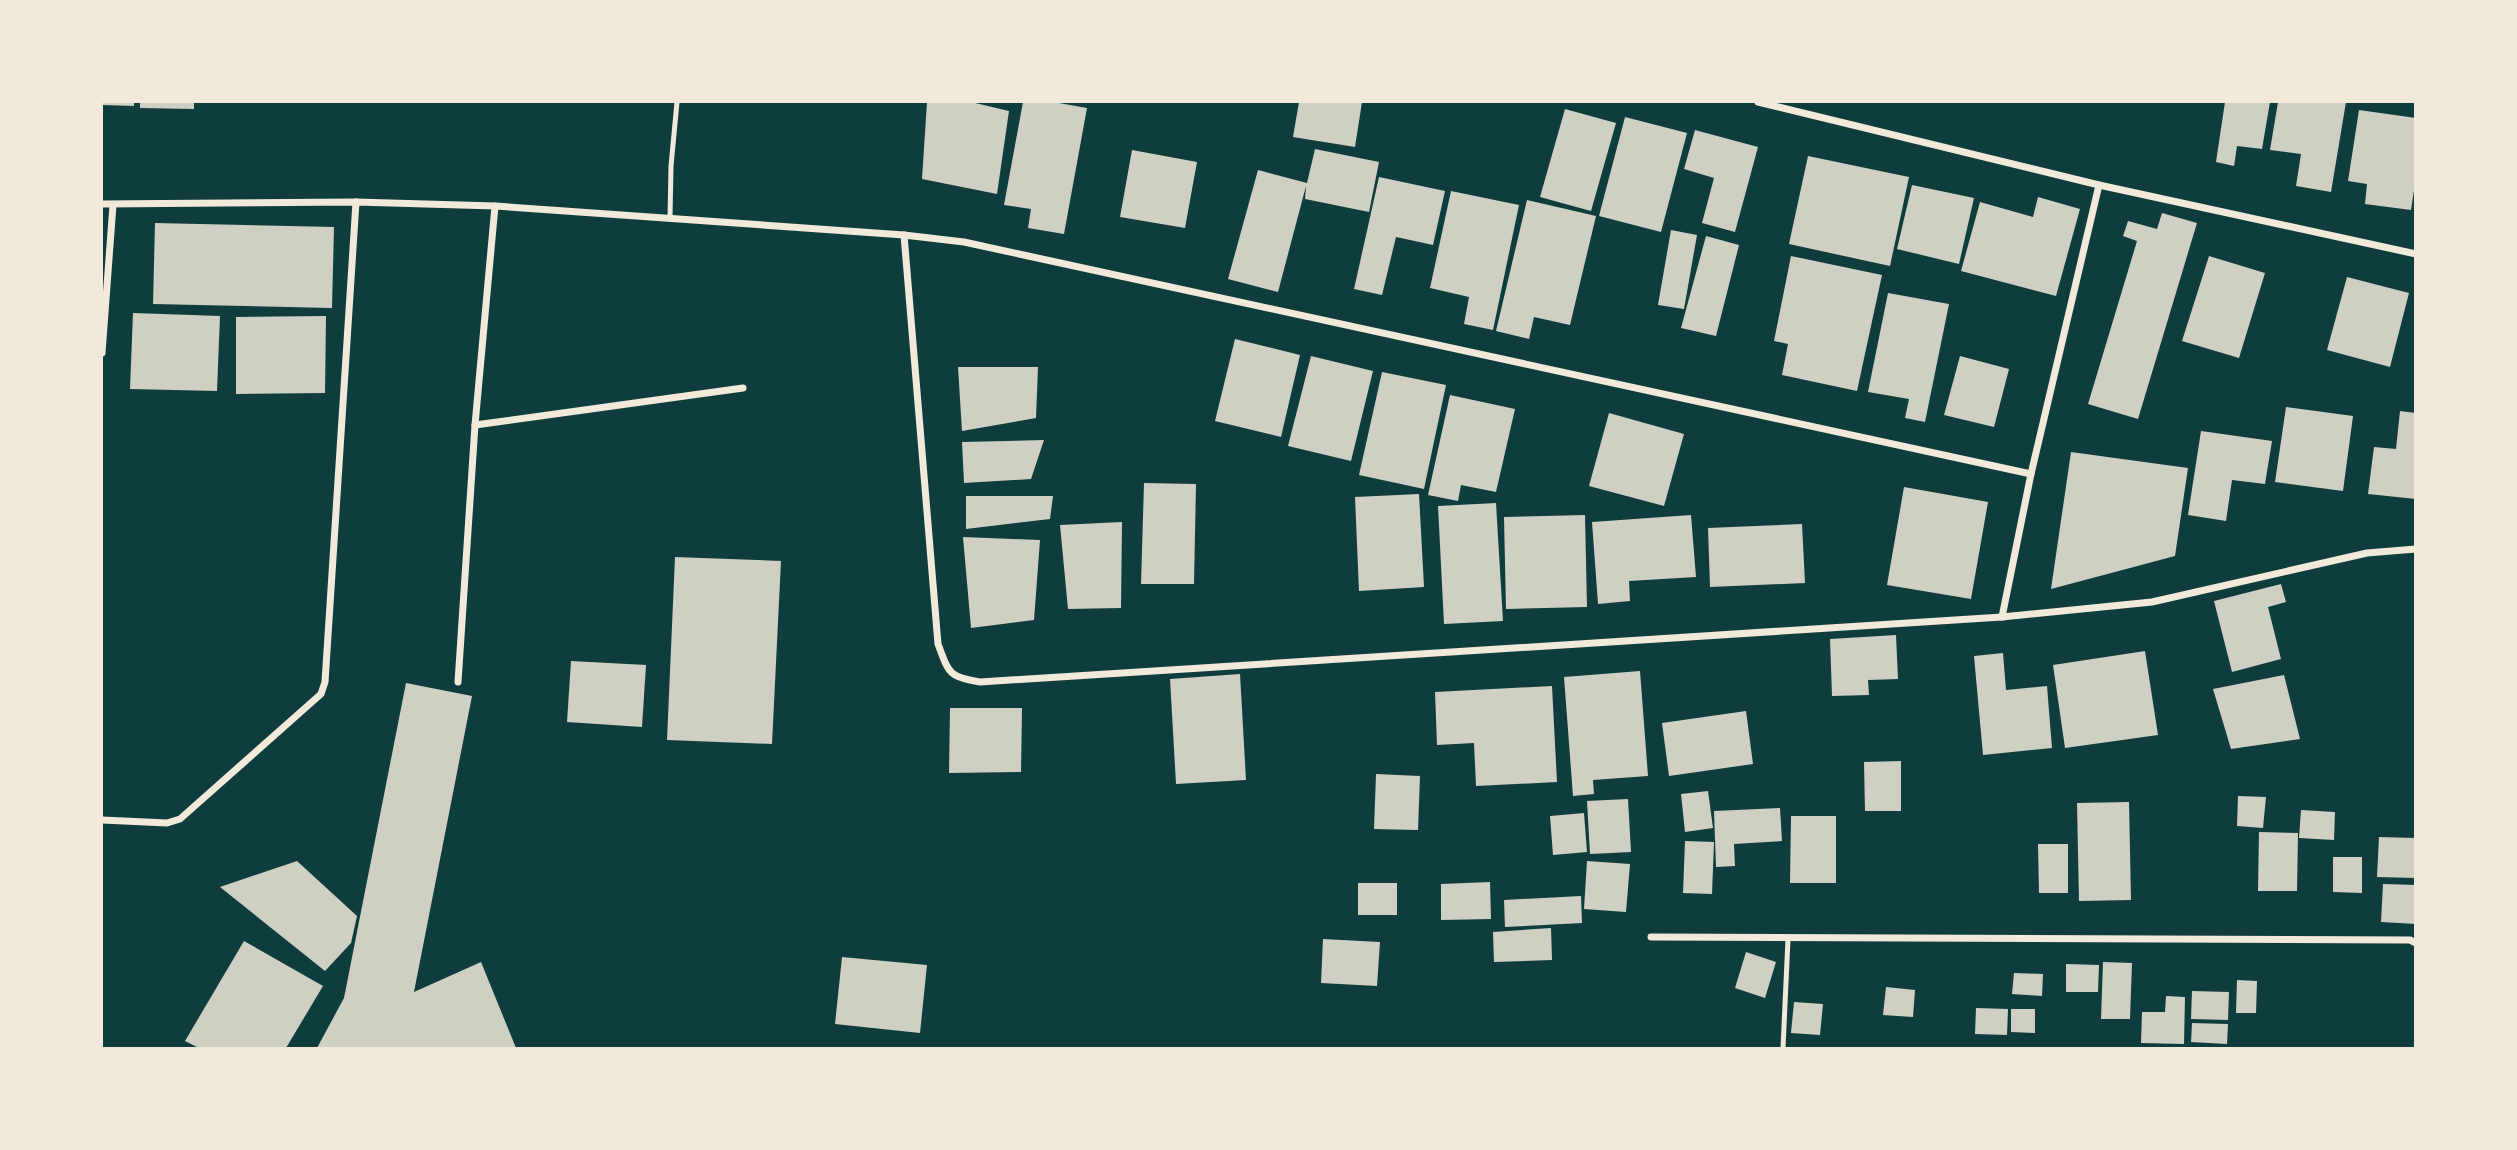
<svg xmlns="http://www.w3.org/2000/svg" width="2517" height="1150" font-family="'Varela Round',sans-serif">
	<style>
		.building { fill: #cfcfc3 }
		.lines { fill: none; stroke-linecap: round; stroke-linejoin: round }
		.service { stroke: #f1e9da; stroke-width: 5 }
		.minor { stroke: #f1e9da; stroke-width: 7 }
	</style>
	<rect width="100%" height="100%" fill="#0f3d3e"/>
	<g class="building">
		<path d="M 102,102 L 134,102 L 134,106 L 102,105 Z"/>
		<path d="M 140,102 L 194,102 L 194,109 L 140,108 Z"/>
		<path d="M 927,102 L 971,102 L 1009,111 L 997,194 L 922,179 Z"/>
		<path d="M 1023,102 L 1053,102 L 1087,108 L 1064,234 L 1028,228 L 1031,209 L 1004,205 Z"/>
		<path d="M 1299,102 L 1362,102 L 1355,147 L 1293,137 Z"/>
		<path d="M 2225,102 L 2270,102 L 2262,149 L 2237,146 L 2234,166 L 2216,162 Z"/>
		<path d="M 2278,102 L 2346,102 L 2331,192 L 2296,186 L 2301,154 L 2270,150 Z"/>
		<path d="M 1565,109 L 1616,123 L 1591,211 L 1540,197 Z"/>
		<path d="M 2359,110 L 2416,118 L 2416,177 L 2411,210 L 2365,204 L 2367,184 L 2348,181 Z"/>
		<path d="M 1625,117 L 1687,133 L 1661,232 L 1599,216 Z"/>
		<path d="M 1695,130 L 1758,147 L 1735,232 L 1702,223 L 1714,178 L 1684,169 Z"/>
		<path d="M 1315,149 L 1379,162 L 1369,212 L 1305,199 L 1306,186 L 1278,292 L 1228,279 L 1258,170 L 1307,183 Z"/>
		<path d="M 1132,150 L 1197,162 L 1185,228 L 1120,217 Z"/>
		<path d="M 1808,156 L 1909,177 L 1890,266 L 1789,244 Z"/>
		<path d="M 1379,177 L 1445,191 L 1433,245 L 1396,237 L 1382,295 L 1354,289 Z"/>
		<path d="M 1912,185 L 1974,198 L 1959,264 L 1897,249 Z"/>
		<path d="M 1451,191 L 1519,205 L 1493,330 L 1464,324 L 1469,297 L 1430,288 Z"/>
		<path d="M 2038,197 L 2080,209 L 2056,296 L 1961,271 L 1980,202 L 2033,217 Z"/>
		<path d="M 1527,200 L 1596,216 L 1570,325 L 1534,317 L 1529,339 L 1496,331 Z"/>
		<path d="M 2162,213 L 2197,223 L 2138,419 L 2088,404 L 2137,241 L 2123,236 L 2128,221 L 2157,229 Z"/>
		<path d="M 155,223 L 334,227 L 332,308 L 153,304 Z"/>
		<path d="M 1671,230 L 1697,235 L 1684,309 L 1658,305 Z"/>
		<path d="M 1706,236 L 1739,245 L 1716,336 L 1681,328 Z"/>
		<path d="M 1791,256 L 1882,275 L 1857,391 L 1782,375 L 1788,344 L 1774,341 Z"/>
		<path d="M 2209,256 L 2265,273 L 2239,358 L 2182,341 Z"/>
		<path d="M 2347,277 L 2409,293 L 2390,367 L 2327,350 Z"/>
		<path d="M 1888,293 L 1949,304 L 1925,422 L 1905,418 L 1909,399 L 1868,392 Z"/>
		<path d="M 133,313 L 220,316 L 217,391 L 130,389 Z"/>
		<path d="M 326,316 L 325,393 L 236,394 L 236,317 Z"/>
		<path d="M 1235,339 L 1300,355 L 1281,437 L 1215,421 Z"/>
		<path d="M 1311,356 L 1373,371 L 1351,461 L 1288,446 Z"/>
		<path d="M 1960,356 L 2009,369 L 1994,427 L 1944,415 Z"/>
		<path d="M 958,367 L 1038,367 L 1036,418 L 962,431 Z"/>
		<path d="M 1382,372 L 1446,385 L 1424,489 L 1359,475 Z"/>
		<path d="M 1450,395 L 1515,409 L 1496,492 L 1461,485 L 1458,501 L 1428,495 Z"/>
		<path d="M 2286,407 L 2353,416 L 2343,491 L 2275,482 Z"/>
		<path d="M 2400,411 L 2416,413 L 2416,499 L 2368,494 L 2374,447 L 2396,449 Z"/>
		<path d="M 1609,413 L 1684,434 L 1664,506 L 1589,486 Z"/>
		<path d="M 2201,431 L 2272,441 L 2265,484 L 2232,480 L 2226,521 L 2188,515 Z"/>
		<path d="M 1044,440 L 1031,479 L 964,483 L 962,442 Z"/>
		<path d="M 2071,452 L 2188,468 L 2175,556 L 2051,589 Z"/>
		<path d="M 1144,483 L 1196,484 L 1194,584 L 1141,584 Z"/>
		<path d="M 1904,487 L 1988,502 L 1971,599 L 1887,585 Z"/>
		<path d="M 1419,494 L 1424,587 L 1359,591 L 1355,497 Z"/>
		<path d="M 966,496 L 1053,496 L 1050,519 L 966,529 Z"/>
		<path d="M 1496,503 L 1503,621 L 1444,624 L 1438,506 Z"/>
		<path d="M 1585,515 L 1587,607 L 1506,609 L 1504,517 Z"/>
		<path d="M 1691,515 L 1696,577 L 1629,581 L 1630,601 L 1598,604 L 1592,522 Z"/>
		<path d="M 1122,522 L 1121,608 L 1068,609 L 1060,525 Z"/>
		<path d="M 1802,524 L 1805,583 L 1710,587 L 1708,528 Z"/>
		<path d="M 963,537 L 1040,540 L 1034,620 L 971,628 Z"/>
		<path d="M 675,557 L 781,561 L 772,744 L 667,740 Z"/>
		<path d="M 2281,584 L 2286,602 L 2268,607 L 2281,659 L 2232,672 L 2214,601 Z"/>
		<path d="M 1896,635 L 1898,679 L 1868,680 L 1869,695 L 1832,696 L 1830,639 Z"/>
		<path d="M 2145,651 L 2158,735 L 2065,748 L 2053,665 Z"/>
		<path d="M 2003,653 L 2006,690 L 2047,686 L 2052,748 L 1983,755 L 1974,656 Z"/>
		<path d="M 571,661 L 646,665 L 642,727 L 567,722 Z"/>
		<path d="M 1640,671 L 1648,776 L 1593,780 L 1594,794 L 1573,796 L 1564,677 Z"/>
		<path d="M 1240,674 L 1246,780 L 1176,784 L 1170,679 Z"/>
		<path d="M 2284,675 L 2300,739 L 2231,749 L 2213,689 Z"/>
		<path d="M 406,683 L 472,696 L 414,992 L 481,962 L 516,1048 L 317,1048 L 344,998 Z"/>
		<path d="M 1552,686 L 1557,782 L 1476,786 L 1474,743 L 1437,745 L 1435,692 Z"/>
		<path d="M 950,708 L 1022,708 L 1021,772 L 949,773 Z"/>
		<path d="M 1746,711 L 1753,764 L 1669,776 L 1662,723 Z"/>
		<path d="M 1901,761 L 1901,811 L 1865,811 L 1864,762 Z"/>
		<path d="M 1376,774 L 1420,776 L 1418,830 L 1374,829 Z"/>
		<path d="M 1708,791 L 1713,828 L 1685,832 L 1681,794 Z"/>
		<path d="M 2238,796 L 2266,797 L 2263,828 L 2237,826 Z"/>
		<path d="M 1628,799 L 1631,852 L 1590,854 L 1587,801 Z"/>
		<path d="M 2129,802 L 2131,900 L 2079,901 L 2077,803 Z"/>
		<path d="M 1780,808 L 1782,841 L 1734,844 L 1735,866 L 1716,867 L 1714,811 Z"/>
		<path d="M 2301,810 L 2335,812 L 2334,840 L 2299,838 Z"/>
		<path d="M 1584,813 L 1587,852 L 1553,855 L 1550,816 Z"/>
		<path d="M 1791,816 L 1836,816 L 1836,883 L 1790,883 Z"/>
		<path d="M 2259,832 L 2298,833 L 2297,891 L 2258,891 Z"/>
		<path d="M 2379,837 L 2416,838 L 2416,878 L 2377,877 Z"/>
		<path d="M 1685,841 L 1714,842 L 1712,894 L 1683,893 Z"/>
		<path d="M 2038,844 L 2068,844 L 2068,893 L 2039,893 Z"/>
		<path d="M 2333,857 L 2362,857 L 2362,893 L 2333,892 Z"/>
		<path d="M 297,861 L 357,916 L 351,943 L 325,971 L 220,887 Z"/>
		<path d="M 1587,861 L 1630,864 L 1626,912 L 1584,909 Z"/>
		<path d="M 1490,882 L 1491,919 L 1441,920 L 1441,884 Z"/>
		<rect x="1358" y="883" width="39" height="32"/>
		<path d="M 2383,884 L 2416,885 L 2416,924 L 2381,922 Z"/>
		<path d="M 1581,896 L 1582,923 L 1505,927 L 1504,900 Z"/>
		<path d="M 1551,928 L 1552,960 L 1494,962 L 1493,932 Z"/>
		<path d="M 1323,939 L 1380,942 L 1377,986 L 1321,983 Z"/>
		<path d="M 244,941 L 323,986 L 286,1048 L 199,1048 L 185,1041 Z"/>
		<path d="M 1746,952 L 1776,962 L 1765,998 L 1735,988 Z"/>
		<path d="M 842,957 L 927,965 L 920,1033 L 835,1024 Z"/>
		<path d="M 2103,962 L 2132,963 L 2130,1019 L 2101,1019 Z"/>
		<path d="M 2066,964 L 2099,965 L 2098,992 L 2066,992 Z"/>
		<path d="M 2014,973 L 2043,974 L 2042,996 L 2012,994 Z"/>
		<path d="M 2237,980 L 2257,981 L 2256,1013 L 2236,1013 Z"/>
		<path d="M 1886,987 L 1915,990 L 1913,1017 L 1883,1015 Z"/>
		<path d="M 2192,991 L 2229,992 L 2228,1020 L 2191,1019 Z"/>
		<path d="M 2166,996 L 2185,997 L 2184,1044 L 2141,1043 L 2142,1012 L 2165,1012 Z"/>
		<path d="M 1794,1002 L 1823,1004 L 1820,1035 L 1791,1033 Z"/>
		<path d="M 1976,1008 L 2008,1009 L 2007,1035 L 1975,1034 Z"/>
		<path d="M 2011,1009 L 2035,1009 L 2035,1033 L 2011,1032 Z"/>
		<path d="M 2192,1023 L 2228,1024 L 2227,1044 L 2191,1042 Z"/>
	</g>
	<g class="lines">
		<g class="service">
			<path d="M 670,217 L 671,166 L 677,102"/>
			<path d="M 1783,1048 L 1788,939"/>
		</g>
		<g class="minor">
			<path d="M 1758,102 L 2099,185 L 2416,254"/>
			<path d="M 102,204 L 356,202 L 495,206 L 904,235 L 964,242 L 2031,474"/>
			<path d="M 904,235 L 938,644 C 949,673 948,677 980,682 L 2002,617 L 2152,602 L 2367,553 L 2416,549"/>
			<path d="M 102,353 L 113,205"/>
			<path d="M 475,425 L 743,388"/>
			<path d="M 2002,617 L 2031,474 L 2099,185"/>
			<path d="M 458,682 L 475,425 L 495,206"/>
			<path d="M 102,820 L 167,823 L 180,819 L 321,694 L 325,682 L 356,202"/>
			<path d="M 1651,937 L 2410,940 L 2416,943"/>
		</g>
	</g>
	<rect width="2517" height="1150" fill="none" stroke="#f1e9da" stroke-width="206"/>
</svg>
